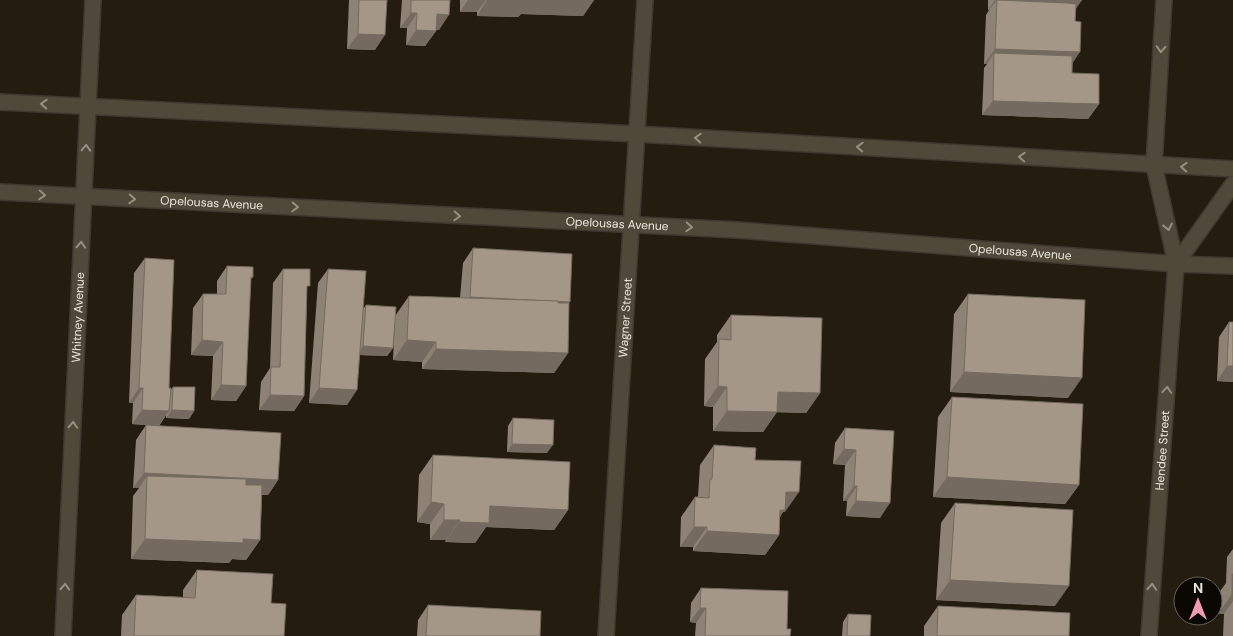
<svg xmlns="http://www.w3.org/2000/svg" width="1233" height="636" font-family="'DM Sans',sans-serif">
	<style>
		.lines { fill: none; stroke-linecap: round; stroke-linejoin: round }
		.minor-casing { stroke: #3e3830; stroke-width: 18 }
		.tertiary-casing { stroke: #3e3830; stroke-width: 18 }
		.minor { stroke: #504939; stroke-width: 15 }
		.tertiary { stroke: #504939; stroke-width: 15 }
		.wall { fill: #8e8275 }
		.shaded-wall { fill: #746a5f }
		.building { fill: #a59788; stroke: #746a5f }
		.oneway { stroke: #959082 }
		.labels { text-anchor: middle; stroke-width: 5; stroke-linejoin: round; paint-order: stroke }
		.street-label { font-size: 12px; fill: #eae6dc; stroke: #0b0803 }
	</style>
	<rect width="100%" height="100%" fill="#241d0f"/>
	<g class="lines">
		<g class="minor-casing">
			<g id="minor">
				<path d="M 1176,264 L 1233,184"/>
				<path id="s1" d="M 606,636 L 645,0"/>
				<path id="s2" d="M 1149,636 L 1176,264 L 1154,165 L 1164,0"/>
			</g>
		</g>
		<g class="tertiary-casing">
			<g id="tertiary">
				<path d="M 0,102 L 637,134 L 1233,169"/>
				<path id="s3" d="M 0,192 L 737,230 L 1176,264 L 1233,266"/>
				<path id="s4" d="M 63,636 L 93,0"/>
			</g>
		</g>
		<use href="#minor" class="minor"/>
		<use href="#tertiary" class="tertiary"/>
	</g>
	<g class="wall">
		<path d="M 349,0 L 387,0 L 375,50 L 347,49 Z"/>
		<path d="M 402,0 L 450,0 L 439,30 L 436,30 L 436,31 L 425,46 L 406,45 L 407,28 L 400,28 Z"/>
		<path d="M 460,0 L 594,0 L 583,16 L 521,14 L 518,17 L 477,16 L 477,12 L 460,12 Z"/>
		<path d="M 988,0 L 1082,0 L 1076,8 L 1072,73 L 1099,104 L 1088,119 L 982,115 L 984,68 L 987,64 L 984,64 L 986,15 L 989,10 L 988,10 Z"/>
		<path d="M 473,248 L 569,303 L 568,353 L 554,373 L 422,369 L 422,362 L 393,360 L 395,317 L 393,348 L 387,356 L 360,355 L 347,405 L 309,403 L 318,283 L 328,269 L 363,309 L 366,305 L 395,316 L 409,296 L 460,298 L 463,263 Z"/>
		<path d="M 145,258 L 169,388 L 170,391 L 173,387 L 194,411 L 189,419 L 166,418 L 166,415 L 159,426 L 278,480 L 268,495 L 262,495 L 260,540 L 246,560 L 232,559 L 229,563 L 131,559 L 133,496 L 139,488 L 133,488 L 136,440 L 146,425 L 132,424 L 133,403 L 129,403 L 134,273 Z"/>
		<path d="M 227,266 L 253,277 L 251,279 L 246,386 L 236,401 L 211,400 L 213,356 L 191,355 L 193,308 L 203,294 L 217,294 L 217,281 Z"/>
		<path d="M 283,269 L 307,290 L 304,396 L 294,411 L 259,410 L 261,382 L 270,368 L 273,283 Z"/>
		<path d="M 968,294 L 1068,398 L 950,392 L 954,314 Z"/>
		<path d="M 731,315 L 820,393 L 806,413 L 777,412 L 763,432 L 713,431 L 713,407 L 704,406 L 705,359 L 717,342 L 717,335 Z"/>
		<path d="M 1229,322 L 1233,382 L 1217,381 L 1219,337 Z"/>
		<path d="M 952,397 L 1079,485 L 1065,504 L 933,497 L 938,417 Z"/>
		<path d="M 513,418 L 547,453 L 507,452 L 508,426 Z"/>
		<path d="M 845,428 L 894,431 L 880,518 L 846,516 L 847,501 L 843,501 L 845,465 L 833,464 L 835,443 Z"/>
		<path d="M 714,445 L 755,460 L 785,512 L 783,512 L 780,517 L 779,535 L 765,555 L 693,551 L 693,547 L 680,547 L 681,517 L 695,497 L 697,497 L 698,496 L 700,465 Z"/>
		<path d="M 433,455 L 568,510 L 554,530 L 486,527 L 475,543 L 445,542 L 446,540 L 430,540 L 430,524 L 417,522 L 419,475 Z"/>
		<path d="M 955,503 L 1055,606 L 936,600 L 941,523 Z"/>
		<path d="M 1233,549 L 1233,636 L 1223,636 L 1224,614 L 1218,614 L 1218,594 L 1226,583 L 1227,557 Z"/>
		<path d="M 197,570 L 271,603 L 284,636 L 121,636 L 122,615 L 136,595 L 183,597 L 183,590 Z"/>
		<path d="M 701,588 L 787,629 L 790,636 L 695,636 L 696,623 L 690,622 L 691,603 Z"/>
		<path d="M 428,605 L 540,636 L 417,636 L 418,620 Z"/>
		<path d="M 938,606 L 1069,636 L 924,636 L 924,626 Z"/>
		<path d="M 848,614 L 870,636 L 842,636 L 843,622 Z"/>
	</g>
	<g class="shaded-wall">
		<path d="M 468,0 L 486,0 L 477,12 L 460,12 Z"/>
		<path d="M 487,0 L 594,0 L 583,16 L 521,14 L 518,17 L 477,16 Z"/>
		<path d="M 995,0 L 997,0 L 989,10 L 988,10 Z"/>
		<path d="M 997,0 L 1082,0 L 1072,14 Z"/>
		<path d="M 411,13 L 417,13 L 407,28 L 400,28 Z"/>
		<path d="M 437,14 L 449,15 L 439,30 L 426,29 Z"/>
		<path d="M 416,30 L 436,31 L 425,46 L 406,45 Z"/>
		<path d="M 358,34 L 385,35 L 375,50 L 347,49 Z"/>
		<path d="M 995,49 L 1080,52 L 1070,67 L 994,53 L 987,64 L 984,64 Z"/>
		<path d="M 993,101 L 1099,104 L 1088,119 L 982,115 Z"/>
		<path d="M 470,297 L 570,302 L 559,317 L 459,312 Z"/>
		<path d="M 202,340 L 223,342 L 213,356 L 191,355 Z"/>
		<path d="M 407,340 L 436,342 L 422,362 L 393,360 Z"/>
		<path d="M 363,346 L 393,348 L 387,356 L 358,355 Z"/>
		<path d="M 436,349 L 568,353 L 554,373 L 422,369 Z"/>
		<path d="M 1227,366 L 1233,366 L 1233,382 L 1217,381 Z"/>
		<path d="M 964,372 L 1082,378 L 1068,398 L 950,392 Z"/>
		<path d="M 221,385 L 246,386 L 236,401 L 211,400 Z"/>
		<path d="M 718,386 L 727,387 L 713,407 L 704,406 Z"/>
		<path d="M 139,388 L 143,388 L 133,403 L 129,403 Z"/>
		<path d="M 319,388 L 357,390 L 347,405 L 309,403 Z"/>
		<path d="M 778,392 L 820,393 L 806,413 L 764,412 Z"/>
		<path d="M 270,395 L 304,396 L 294,411 L 259,410 Z"/>
		<path d="M 142,410 L 169,411 L 159,426 L 132,424 Z"/>
		<path d="M 172,410 L 194,411 L 189,419 L 166,418 Z"/>
		<path d="M 727,411 L 777,412 L 763,432 L 713,431 Z"/>
		<path d="M 512,444 L 553,445 L 547,453 L 507,452 Z"/>
		<path d="M 844,449 L 856,450 L 845,465 L 833,464 Z"/>
		<path d="M 144,473 L 278,480 L 268,495 L 147,489 L 147,476 L 139,488 L 133,488 Z"/>
		<path d="M 947,477 L 1079,485 L 1065,504 L 933,497 Z"/>
		<path d="M 854,486 L 857,486 L 847,501 L 843,501 Z"/>
		<path d="M 786,492 L 799,492 L 785,512 L 783,512 L 771,530 Z"/>
		<path d="M 856,501 L 890,503 L 880,518 L 846,516 Z"/>
		<path d="M 431,502 L 444,504 L 430,524 L 417,522 Z"/>
		<path d="M 490,506 L 568,510 L 554,530 L 486,527 L 475,543 L 445,542 L 459,522 Z"/>
		<path d="M 444,520 L 460,520 L 446,540 L 430,540 Z"/>
		<path d="M 694,527 L 707,527 L 693,547 L 680,547 Z"/>
		<path d="M 707,531 L 779,535 L 765,555 L 693,551 Z"/>
		<path d="M 145,539 L 243,539 L 260,540 L 246,560 L 232,559 L 229,563 L 131,559 Z"/>
		<path d="M 950,580 L 1069,586 L 1055,606 L 936,600 Z"/>
		<path d="M 1232,594 L 1233,594 L 1233,601 L 1224,614 L 1218,614 Z"/>
		<path d="M 700,608 L 706,608 L 696,623 L 690,622 Z"/>
	</g>
	<g class="building">
		<path d="M 359,0 L 387,0 L 385,35 L 358,34 Z"/>
		<path d="M 411,0 L 450,0 L 449,15 L 437,14 L 436,31 L 416,30 L 417,13 L 411,13 Z"/>
		<path d="M 997,0 L 1067,3 L 1076,4 L 1075,21 L 1081,22 L 1080,52 L 995,49 Z"/>
		<path d="M 994,53 L 1072,56 L 1072,73 L 1099,74 L 1099,104 L 993,101 Z"/>
		<path d="M 473,248 L 572,254 L 570,302 L 470,297 Z"/>
		<path d="M 145,258 L 174,260 L 169,388 L 171,388 L 169,411 L 142,410 L 143,388 L 139,388 Z"/>
		<path d="M 227,266 L 253,267 L 253,277 L 251,277 L 246,386 L 221,385 L 223,342 L 202,340 L 203,294 L 226,294 Z"/>
		<path d="M 283,269 L 310,269 L 310,286 L 307,286 L 304,396 L 270,395 L 271,367 L 280,367 Z"/>
		<path d="M 328,269 L 366,271 L 357,390 L 319,388 Z"/>
		<path d="M 968,294 L 1085,300 L 1082,378 L 964,372 Z"/>
		<path d="M 409,296 L 558,301 L 558,303 L 569,303 L 568,353 L 436,349 L 436,342 L 407,340 Z"/>
		<path d="M 366,305 L 396,307 L 393,348 L 363,346 Z"/>
		<path d="M 731,315 L 822,318 L 820,393 L 778,392 L 777,412 L 727,411 L 727,387 L 718,386 L 719,339 L 731,340 Z"/>
		<path d="M 1229,322 L 1233,322 L 1233,366 L 1227,366 Z"/>
		<path d="M 173,387 L 195,387 L 194,411 L 172,410 Z"/>
		<path d="M 952,397 L 1083,404 L 1079,485 L 947,477 Z"/>
		<path d="M 513,418 L 554,420 L 553,445 L 512,444 Z"/>
		<path d="M 146,425 L 281,433 L 278,480 L 144,473 Z"/>
		<path d="M 845,428 L 894,431 L 890,503 L 856,501 L 857,486 L 854,486 L 856,450 L 844,449 Z"/>
		<path d="M 714,445 L 756,448 L 755,460 L 801,461 L 799,492 L 786,492 L 785,510 L 780,510 L 779,535 L 707,531 L 707,527 L 694,527 L 695,497 L 709,498 L 710,479 L 712,479 Z"/>
		<path d="M 433,455 L 570,462 L 568,510 L 490,506 L 489,523 L 459,522 L 460,520 L 444,520 L 444,504 L 431,502 Z"/>
		<path d="M 147,476 L 246,479 L 246,485 L 262,485 L 260,540 L 243,539 L 243,543 L 145,539 Z"/>
		<path d="M 955,503 L 1073,510 L 1069,586 L 950,580 Z"/>
		<path d="M 197,570 L 273,574 L 271,603 L 286,604 L 284,636 L 134,636 L 136,595 L 195,598 Z"/>
		<rect x="1232" y="574" width="1" height="20"/>
		<path d="M 701,588 L 788,591 L 787,629 L 791,629 L 790,636 L 705,636 L 706,608 L 700,608 Z"/>
		<path d="M 428,605 L 541,611 L 540,636 L 426,636 Z"/>
		<path d="M 938,606 L 1070,613 L 1069,636 L 937,636 Z"/>
		<path d="M 848,614 L 871,615 L 870,636 L 847,636 Z"/>
	</g>
	<defs><path id="oneway-chevron" d="M-2-3.5L2.5 0L-2 3.5" fill="none" stroke-width="1.6" stroke-linecap="round" stroke-linejoin="round" transform="scale(1.25)"/></defs>
	<g class="oneway">
		<use href="#oneway-chevron" transform="translate(1161 49) rotate(93)"/>
		<use href="#oneway-chevron" transform="translate(44 104) rotate(-177)"/>
		<use href="#oneway-chevron" transform="translate(698 138) rotate(-177)"/>
		<use href="#oneway-chevron" transform="translate(860 147) rotate(-177)"/>
		<use href="#oneway-chevron" transform="translate(86 148) rotate(-88)"/>
		<use href="#oneway-chevron" transform="translate(1022 157) rotate(-177)"/>
		<use href="#oneway-chevron" transform="translate(1184 167) rotate(-177)"/>
		<use href="#oneway-chevron" transform="translate(42 195) rotate(3)"/>
		<use href="#oneway-chevron" transform="translate(132 199) rotate(3)"/>
		<use href="#oneway-chevron" transform="translate(295 207) rotate(3)"/>
		<use href="#oneway-chevron" transform="translate(457 216) rotate(3)"/>
		<use href="#oneway-chevron" transform="translate(689 227) rotate(3)"/>
		<use href="#oneway-chevron" transform="translate(1168 227) rotate(78)"/>
		<use href="#oneway-chevron" transform="translate(81 245) rotate(-87)"/>
		<use href="#oneway-chevron" transform="translate(1167 390) rotate(-86)"/>
		<use href="#oneway-chevron" transform="translate(73 425) rotate(-87)"/>
		<use href="#oneway-chevron" transform="translate(65 587) rotate(-87)"/>
		<use href="#oneway-chevron" transform="translate(1152 587) rotate(-86)"/>
	</g>
	<g class="labels">
		<g class="street-label">
			<text dy="4" stroke="none"><textPath href="#s3" startOffset="212">Opelousas Avenue</textPath></text>
			<text dy="4" stroke="none"><textPath href="#s3" startOffset="618">Opelousas Avenue</textPath></text>
			<text dy="4" stroke="none"><textPath href="#s3" startOffset="1022">Opelousas Avenue</textPath></text>
			<text dy="4" stroke="none"><textPath href="#s4" startOffset="319">Whitney Avenue</textPath></text>
			<text dy="4" stroke="none"><textPath href="#s1" startOffset="319">Wagner Street</textPath></text>
			<text dy="4" stroke="none"><textPath href="#s2" startOffset="186">Hendee Street</textPath></text>
		</g>
	</g>
	<g transform="translate(1198 601)"><circle r="24" fill="#0b0803" stroke="#64615a"/>
	<path d="M0-4L9 19L0 12L-9 19Z" fill="#f19ab3"/>
	<text y="-8" font-size="14" font-weight="bold" text-anchor="middle" fill="#eae6dc">N</text>
	</g>
</svg>
